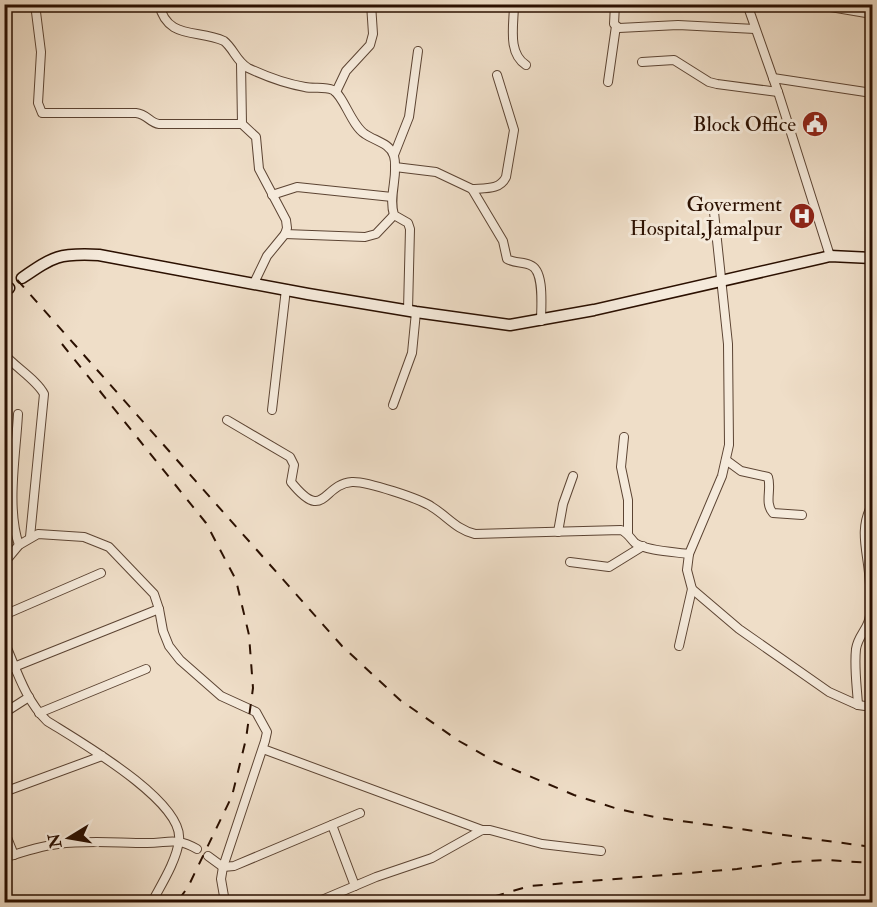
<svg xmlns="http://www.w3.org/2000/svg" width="877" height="907" font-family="'IM FELL Double Pica',serif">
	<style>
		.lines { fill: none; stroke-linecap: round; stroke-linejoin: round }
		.street-casing { stroke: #5c4433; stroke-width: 10 }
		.secondary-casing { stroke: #2b1001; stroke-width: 13 }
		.street { stroke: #f5eadb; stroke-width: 8 }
		.secondary { stroke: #f5eadb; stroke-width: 10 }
		.rail { stroke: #2b1001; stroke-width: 2; stroke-dasharray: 10 10; stroke-linecap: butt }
		.labels { text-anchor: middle; stroke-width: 6; stroke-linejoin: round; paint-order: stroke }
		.poi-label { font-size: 21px; fill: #2b1001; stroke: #f5eadb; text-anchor: end }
	</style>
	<rect width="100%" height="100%" fill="#efdec8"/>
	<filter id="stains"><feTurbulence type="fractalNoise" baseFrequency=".00333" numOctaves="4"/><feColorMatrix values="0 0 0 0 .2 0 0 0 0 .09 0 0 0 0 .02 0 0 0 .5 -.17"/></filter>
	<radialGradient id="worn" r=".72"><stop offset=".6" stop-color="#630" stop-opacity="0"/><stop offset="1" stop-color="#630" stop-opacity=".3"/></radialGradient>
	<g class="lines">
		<g class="street-casing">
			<g id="street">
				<path d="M 35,4 L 41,52 L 38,103 L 42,113 L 136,113 C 147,114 150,123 159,124 L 242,124"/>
				<path d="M 159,4 C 167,40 197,29 224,41 C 234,49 236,61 248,68 C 265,76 287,84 305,87 C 314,89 324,86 333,90 C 344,96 351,125 365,134 C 375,141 390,143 394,156 C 399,175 388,196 394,215 L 408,223 L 410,229 L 408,310"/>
				<path d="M 514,4 C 514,24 507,53 526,65"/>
				<path d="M 615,4 L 614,24 L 619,28 L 678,25 L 755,29"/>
				<path d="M 747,4 L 779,95 L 830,256"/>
				<path d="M 813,4 L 872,14"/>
				<path d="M 642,62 L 674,60 L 709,82 L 717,84 L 778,92"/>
				<path d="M 241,63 L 242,124 L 256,137 L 259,169 L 286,220 L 287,228 L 285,234 L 267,256 L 254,283"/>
				<path d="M 773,78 L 872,93"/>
				<path d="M 608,82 L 616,26"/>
				<path d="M 336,92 L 346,71 L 370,45 L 373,34 L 371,4"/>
				<path d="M 394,155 L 409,117 L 418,51"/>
				<path d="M 395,167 L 436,172 L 472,189 L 503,241 L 507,259 C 514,263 523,262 530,265 C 545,270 541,307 541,321"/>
				<path d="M 472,189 C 485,188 500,190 506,177 L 514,130 L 497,75"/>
				<path d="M 272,195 L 297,187 L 392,197"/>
				<path d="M 714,212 L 728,344 L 729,445 L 722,476 L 689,554 L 687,570 L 692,589 L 739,629 L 829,692 L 858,705 L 872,707"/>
				<path d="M 285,234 L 365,237 L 376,234 L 394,215"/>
				<path d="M 4,354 C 15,367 37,380 44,394 L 30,537"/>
				<path d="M 393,405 L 412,353 L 416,312"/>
				<path d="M 272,410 L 286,289"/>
				<path d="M 18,414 C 16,454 6,508 19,545"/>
				<path d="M 227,420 L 290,457 L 294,465 L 291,482 C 325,524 322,484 352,482 C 366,481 421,499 432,507 C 447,516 457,530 475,534 L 621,530 C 628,533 630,538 635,543 C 646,551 676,552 689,554"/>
				<path d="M 624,437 L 621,467 L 628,500 L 628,533"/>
				<path d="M 726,460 L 741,471 L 768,477 C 772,489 764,503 773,513 L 802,515"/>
				<path d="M 558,532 L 563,504 L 573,476"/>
				<path d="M 570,562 L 609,567 L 643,546"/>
				<path d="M 4,563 L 19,545 L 38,534 L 84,537 L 109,547 L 154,594 L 159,609 L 163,631 L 169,646 L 180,660 L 221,696 L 256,712 L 267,732 L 265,741 L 223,867 L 221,879 L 225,902"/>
				<path d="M 4,615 L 101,573"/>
				<path d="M 4,641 C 16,668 25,700 47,721 C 77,740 184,801 179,840 C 177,860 161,885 152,902"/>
				<path d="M 679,646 L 692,589"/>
				<path d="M 4,671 L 159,609"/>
				<path d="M 858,705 C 857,687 854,668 856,649 C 858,636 866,631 869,620 C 873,607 870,587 869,573 C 867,550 859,528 872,505"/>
				<path d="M 4,713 L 29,697"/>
				<path d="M 39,713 L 146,669"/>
				<path d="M 263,749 L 482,830"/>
				<path d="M 4,792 L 102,756"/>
				<path d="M 332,825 L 355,886"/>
				<path d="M 4,830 L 14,855"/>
				<path d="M 208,856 L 223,867 L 234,866 L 360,813"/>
				<path d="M 4,858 C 22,852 40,846 58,844 C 88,840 118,843 147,843 C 169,843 176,837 197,849"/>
				<path d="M 317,902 L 376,877 L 432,858 L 482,830 L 490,830 L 542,844 L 601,851"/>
			</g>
		</g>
		<g class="secondary-casing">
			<g id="secondary">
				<path d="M 22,278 C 54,256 59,253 99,255 L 308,294 L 416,312 L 510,325 L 594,310 L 822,258 L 830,256 L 872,258"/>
				<path d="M 4,290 L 9,288"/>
			</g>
		</g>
		<use href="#street" class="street"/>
		<use href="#secondary" class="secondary"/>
		<g class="rail">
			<path d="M 4,265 L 342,646 L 400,700 L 459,741 L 496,762 L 574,795 L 618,809 L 659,818 L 872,847"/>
			<path d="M 62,344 L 206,523 L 236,580 L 249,635 L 253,688 L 246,739 L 232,796 L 188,887 L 177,902"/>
			<path d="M 475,902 L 530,886 L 737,869 L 790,862 L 827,860 L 872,863"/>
		</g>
	</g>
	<defs>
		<g id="civic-disc" transform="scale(1.35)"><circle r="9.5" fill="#8f2418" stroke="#f5eadb"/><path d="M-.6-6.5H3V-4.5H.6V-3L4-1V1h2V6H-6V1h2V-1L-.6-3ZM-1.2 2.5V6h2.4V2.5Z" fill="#fff"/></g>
		<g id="hospital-disc" transform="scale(1.35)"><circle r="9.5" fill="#8f2418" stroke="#f5eadb"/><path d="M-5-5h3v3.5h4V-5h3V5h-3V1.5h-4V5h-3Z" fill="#fff"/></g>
	</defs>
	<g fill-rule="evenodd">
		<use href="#civic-disc" x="815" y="124"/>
		<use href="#hospital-disc" x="802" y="216"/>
	</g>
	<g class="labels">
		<g class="poi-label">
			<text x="796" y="131">Block Office</text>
			<text x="782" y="211">Goverment<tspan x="782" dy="24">Hospital,Jamalpur</tspan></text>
		</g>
	</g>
	<rect width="877" height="907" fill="none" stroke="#efdec8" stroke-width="24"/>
	<rect x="6" y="6" width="865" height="895" fill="none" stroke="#2b1001" stroke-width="3"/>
	<rect x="12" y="12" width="853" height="883" fill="none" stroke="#2b1001" stroke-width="1.5"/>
	<g transform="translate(69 838) rotate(259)" stroke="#f5eadb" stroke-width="4.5" paint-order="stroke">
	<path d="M0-4.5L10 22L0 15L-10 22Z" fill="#2b1001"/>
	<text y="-9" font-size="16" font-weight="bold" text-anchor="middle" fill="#2b1001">N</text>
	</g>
	<rect width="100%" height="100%" filter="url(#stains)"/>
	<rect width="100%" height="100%" fill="url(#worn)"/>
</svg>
